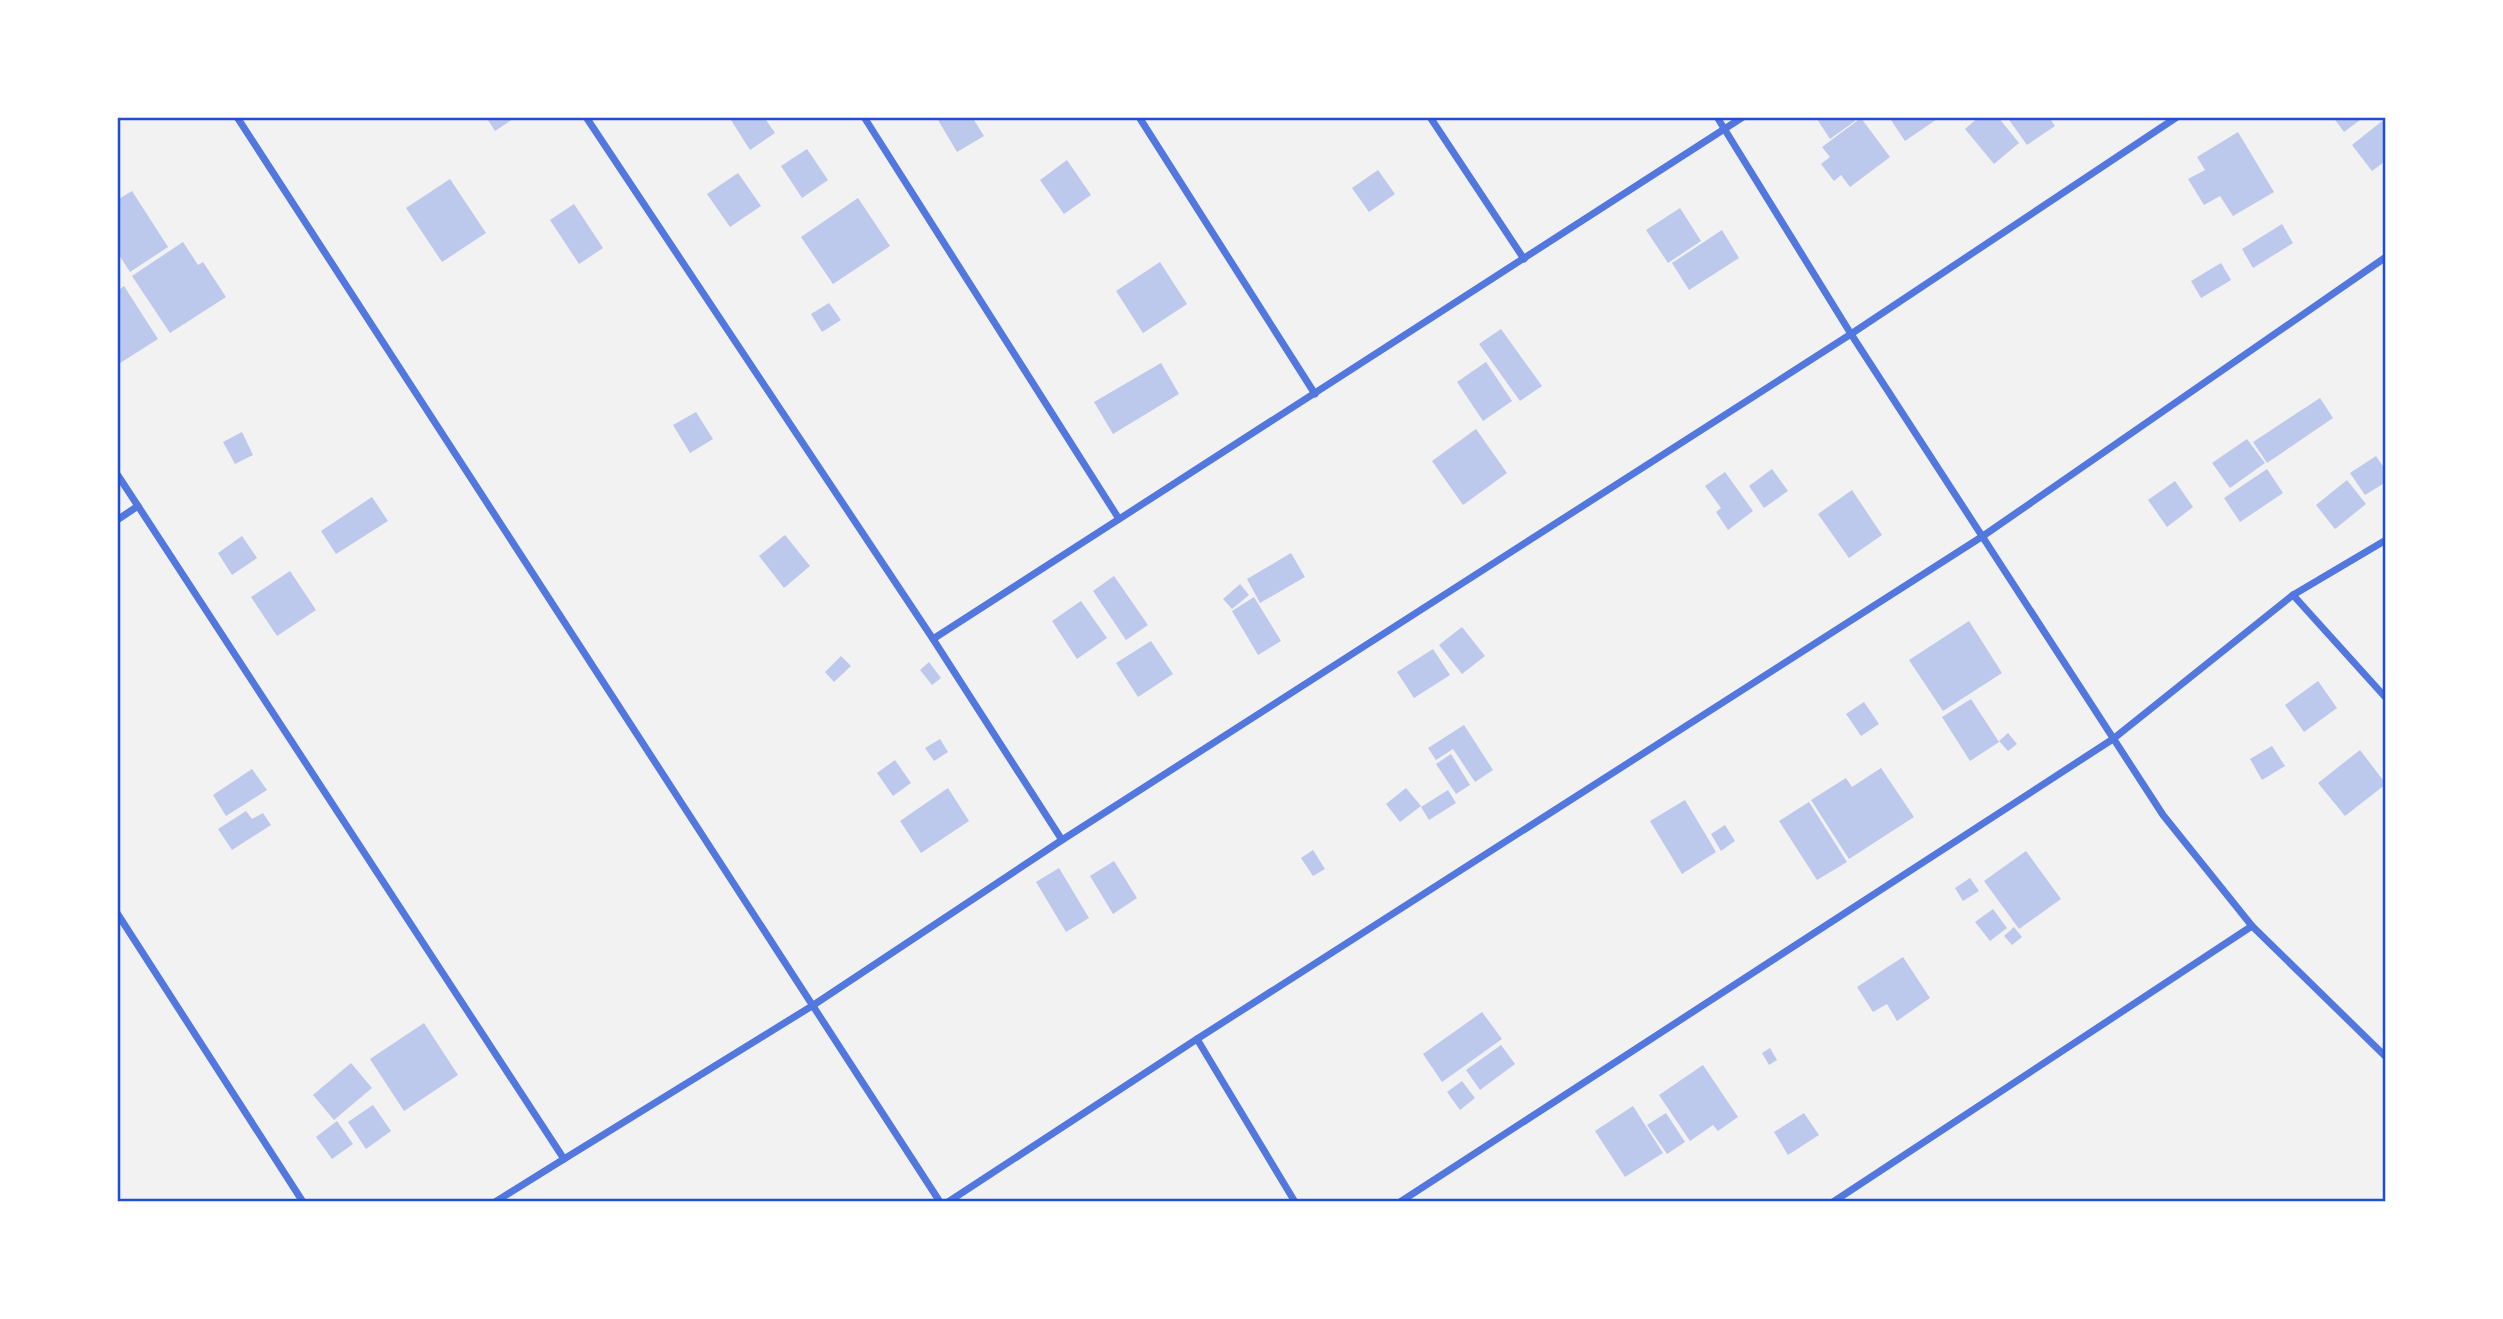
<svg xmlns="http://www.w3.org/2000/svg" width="2503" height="1319" font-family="'Archivo Narrow',sans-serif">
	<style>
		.building { fill: #bdc9ec }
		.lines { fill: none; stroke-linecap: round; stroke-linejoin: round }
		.minor { stroke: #5277de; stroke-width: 7 }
		.neatline { fill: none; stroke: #1d4ed8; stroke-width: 2.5 }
	</style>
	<rect width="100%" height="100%" fill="#f2f2f2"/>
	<g class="building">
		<path d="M 486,117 L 516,117 L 495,131 Z"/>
		<path d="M 729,117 L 764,117 L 775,133 L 750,150 Z"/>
		<path d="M 941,117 L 972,117 L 984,136 L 957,152 L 938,120 Z"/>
		<path d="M 1820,117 L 1853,117 L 1855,121 L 1830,139 L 1817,119 Z"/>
		<path d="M 1889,117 L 1940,117 L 1905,141 Z"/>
		<path d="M 1979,117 L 1998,117 L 2019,143 L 1994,164 L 1965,129 Z"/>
		<path d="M 2007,117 L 2049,117 L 2055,126 L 2027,145 Z"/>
		<path d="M 2333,117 L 2364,117 L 2344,132 Z"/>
		<path d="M 1861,118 L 1890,157 L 1850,187 L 1841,175 L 1834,181 L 1821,164 L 1830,157 L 1822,147 Z"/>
		<path d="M 2386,118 L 2386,164 L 2384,162 L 2372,171 L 2352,145 Z"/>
		<path d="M 2238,132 L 2274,192 L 2233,216 L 2220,196 L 2204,205 L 2188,179 L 2205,170 L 2197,157 Z"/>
		<path d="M 807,149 L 828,180 L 802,198 L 781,166 Z"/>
		<path d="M 1067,160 L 1091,195 L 1064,214 L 1040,180 Z"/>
		<path d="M 1378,170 L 1395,194 L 1369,212 L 1352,188 Z"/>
		<path d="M 738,173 L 761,206 L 730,227 L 707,194 Z"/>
		<path d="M 450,179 L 486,233 L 442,262 L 406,208 Z"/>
		<path d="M 132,191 L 168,247 L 130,272 L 117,252 L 117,200 Z"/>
		<path d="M 858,198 L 890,246 L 833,284 L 801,237 Z"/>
		<path d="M 574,204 L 603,248 L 579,264 L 550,220 Z"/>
		<path d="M 1680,208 L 1701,241 L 1668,263 L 1646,230 Z"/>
		<path d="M 2282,224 L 2293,243 L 2253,268 L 2242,249 Z"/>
		<path d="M 1722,230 L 1739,258 L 1689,290 L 1672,263 Z"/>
		<path d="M 183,242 L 198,265 L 203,262 L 226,297 L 170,333 L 132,276 Z"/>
		<path d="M 1160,262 L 1187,304 L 1143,333 L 1116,291 Z"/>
		<path d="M 2221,263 L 2231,280 L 2201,298 L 2191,281 Z"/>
		<path d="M 124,286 L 158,339 L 117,365 L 117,291 Z"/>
		<path d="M 829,303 L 841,320 L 822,332 L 811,314 Z"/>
		<path d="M 1501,329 L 1542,386 L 1520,401 L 1479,344 Z"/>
		<path d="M 1486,362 L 1512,401 L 1483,421 L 1457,382 Z"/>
		<path d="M 1161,363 L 1179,394 L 1113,434 L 1094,402 Z"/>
		<path d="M 2320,398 L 2333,418 L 2267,463 L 2253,442 Z"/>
		<path d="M 696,412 L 713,439 L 690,453 L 673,425 Z"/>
		<path d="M 1476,429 L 1507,473 L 1463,505 L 1432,461 Z"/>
		<path d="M 242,432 L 253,455 L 235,464 L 223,442 Z"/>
		<path d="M 2247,439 L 2265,463 L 2230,488 L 2212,463 Z"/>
		<path d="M 2376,456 L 2386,471 L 2386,482 L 2365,495 L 2350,473 Z"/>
		<path d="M 1772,469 L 1788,491 L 1764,508 L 1749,486 Z"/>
		<path d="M 2267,469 L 2283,493 L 2240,522 L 2224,498 Z"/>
		<path d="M 1725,472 L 1753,511 L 1728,530 L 1716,512 L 1721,508 L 1705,486 Z"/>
		<path d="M 2347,480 L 2366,504 L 2335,529 L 2316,505 Z"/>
		<path d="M 2175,481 L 2193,507 L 2167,527 L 2148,500 Z"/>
		<path d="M 1852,490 L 1882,535 L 1849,558 L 1818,514 Z"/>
		<path d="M 372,497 L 388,521 L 336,554 L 321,531 Z"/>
		<path d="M 785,535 L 810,566 L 784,588 L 759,556 Z"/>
		<path d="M 242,536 L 257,558 L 232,575 L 218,553 Z"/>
		<path d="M 1291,553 L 1305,577 L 1260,603 L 1247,579 Z"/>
		<path d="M 290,571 L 316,610 L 277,636 L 251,597 Z"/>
		<path d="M 1114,576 L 1148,625 L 1126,640 L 1093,591 Z"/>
		<path d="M 1240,584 L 1249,595 L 1232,609 L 1223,599 Z"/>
		<path d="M 1254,597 L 1281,641 L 1258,655 L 1232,611 Z"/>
		<path d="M 1081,601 L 1107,638 L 1077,659 L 1052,621 Z"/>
		<path d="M 1969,621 L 2002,673 L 1943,711 L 1909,660 Z"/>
		<path d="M 1462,627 L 1485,656 L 1462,674 L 1439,645 Z"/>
		<path d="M 1151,641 L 1173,674 L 1138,697 L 1116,663 Z"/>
		<path d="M 1433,649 L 1450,675 L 1414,698 L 1397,672 Z"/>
		<path d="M 841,656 L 851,666 L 834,682 L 825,672 Z"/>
		<path d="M 929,662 L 941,678 L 932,685 L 920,670 Z"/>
		<path d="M 2318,681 L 2337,708 L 2304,732 L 2285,705 Z"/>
		<path d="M 1971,699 L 1999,742 L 1970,761 L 1942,717 Z"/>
		<path d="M 1864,702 L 1879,724 L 1861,736 L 1846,714 Z"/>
		<path d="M 1464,725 L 1493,770 L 1475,782 L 1453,749 L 1436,760 L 1428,748 Z"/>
		<path d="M 2008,733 L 2017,744 L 2008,751 L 1999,741 Z"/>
		<path d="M 940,739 L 948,752 L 934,761 L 925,748 Z"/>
		<path d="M 2272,746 L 2285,766 L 2262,780 L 2250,759 Z"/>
		<path d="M 2360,750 L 2386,784 L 2345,816 L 2318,783 Z"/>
		<path d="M 1451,754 L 1470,785 L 1456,794 L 1436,764 Z"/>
		<path d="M 895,760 L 911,783 L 893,796 L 877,773 Z"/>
		<path d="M 1881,768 L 1914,817 L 1849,859 L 1811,800 L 1846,778 L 1852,787 Z"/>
		<path d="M 252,769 L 267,790 L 226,816 L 213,795 Z"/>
		<path d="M 948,788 L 969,821 L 921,853 L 900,821 Z"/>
		<path d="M 1406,788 L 1421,806 L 1400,822 L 1386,804 Z"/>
		<path d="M 1448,790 L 1456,803 L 1429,820 L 1421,807 Z"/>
		<path d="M 1685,800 L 1716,852 L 1682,874 L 1650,821 Z"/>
		<path d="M 1809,802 L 1847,862 L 1817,880 L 1779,821 Z"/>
		<path d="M 246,811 L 252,819 L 263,813 L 271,825 L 232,850 L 218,829 Z"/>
		<path d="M 1725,825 L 1735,841 L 1721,851 L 1711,834 Z"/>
		<path d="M 1313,850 L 1325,869 L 1313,876 L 1301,858 Z"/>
		<path d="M 2026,851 L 2061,899 L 2019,929 L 1984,881 Z"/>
		<path d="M 1114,861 L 1137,898 L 1113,914 L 1090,876 Z"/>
		<path d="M 1059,868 L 1089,918 L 1066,932 L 1036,882 Z"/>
		<path d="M 1970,878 L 1979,891 L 1963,901 L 1955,888 Z"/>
		<path d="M 1993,909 L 2007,928 L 1990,941 L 1975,922 Z"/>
		<path d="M 2014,927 L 2022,937 L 2012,945 L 2004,936 Z"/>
		<path d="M 1903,957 L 1930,998 L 1897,1021 L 1887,1004 L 1873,1012 L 1857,987 Z"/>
		<path d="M 1482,1012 L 1502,1039 L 1442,1082 L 1423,1054 Z"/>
		<path d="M 424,1023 L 458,1075 L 404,1111 L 370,1059 Z"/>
		<path d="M 1501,1045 L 1515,1064 L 1480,1090 L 1466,1070 Z"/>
		<path d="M 1770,1048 L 1777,1060 L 1769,1065 L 1762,1053 Z"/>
		<path d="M 351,1063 L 372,1088 L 334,1120 L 313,1095 Z"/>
		<path d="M 1703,1065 L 1738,1117 L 1718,1131 L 1713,1125 L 1690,1141 L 1659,1095 Z"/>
		<path d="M 1462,1081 L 1475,1098 L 1460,1110 L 1447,1092 Z"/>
		<path d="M 373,1105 L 391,1131 L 366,1149 L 348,1122 Z"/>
		<path d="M 1633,1106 L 1663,1153 L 1625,1177 L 1595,1131 Z"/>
		<path d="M 1666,1113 L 1685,1142 L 1667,1154 L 1647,1125 Z"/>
		<path d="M 1804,1113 L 1819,1135 L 1788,1155 L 1774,1132 Z"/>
		<path d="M 337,1121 L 353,1144 L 332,1159 L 316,1137 Z"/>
	</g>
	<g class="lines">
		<g class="minor">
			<path d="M 237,117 L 940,1202"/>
			<path d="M 586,117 L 933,639 L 1062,840"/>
			<path d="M 864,117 L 1119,519"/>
			<path d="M 1139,117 L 1315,394"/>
			<path d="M 1430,117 L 1524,259"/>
			<path d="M 1717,117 L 1851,334 L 2163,815 L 2252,926 L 2386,1057"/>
			<path d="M 117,474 L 138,506 L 117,520"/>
			<path d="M 138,506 L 564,1159 L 812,1006 L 1062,840 L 1851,334 L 2177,117"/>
			<path d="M 2293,595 L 2386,698"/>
			<path d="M 933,639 L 1743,117"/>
			<path d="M 117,913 L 303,1202"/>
			<path d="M 1197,1039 L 1295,1202"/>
			<path d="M 495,1202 L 564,1159"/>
			<path d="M 948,1202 L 1197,1039 L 1983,536 L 2386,257"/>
			<path d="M 1400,1202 L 2113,739 L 2293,595 L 2386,540"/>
			<path d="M 1833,1202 L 2252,926"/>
		</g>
	</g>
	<rect width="2503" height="1319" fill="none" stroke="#ffffff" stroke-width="238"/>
	<rect x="119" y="119" width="2265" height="1081" class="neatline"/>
</svg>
